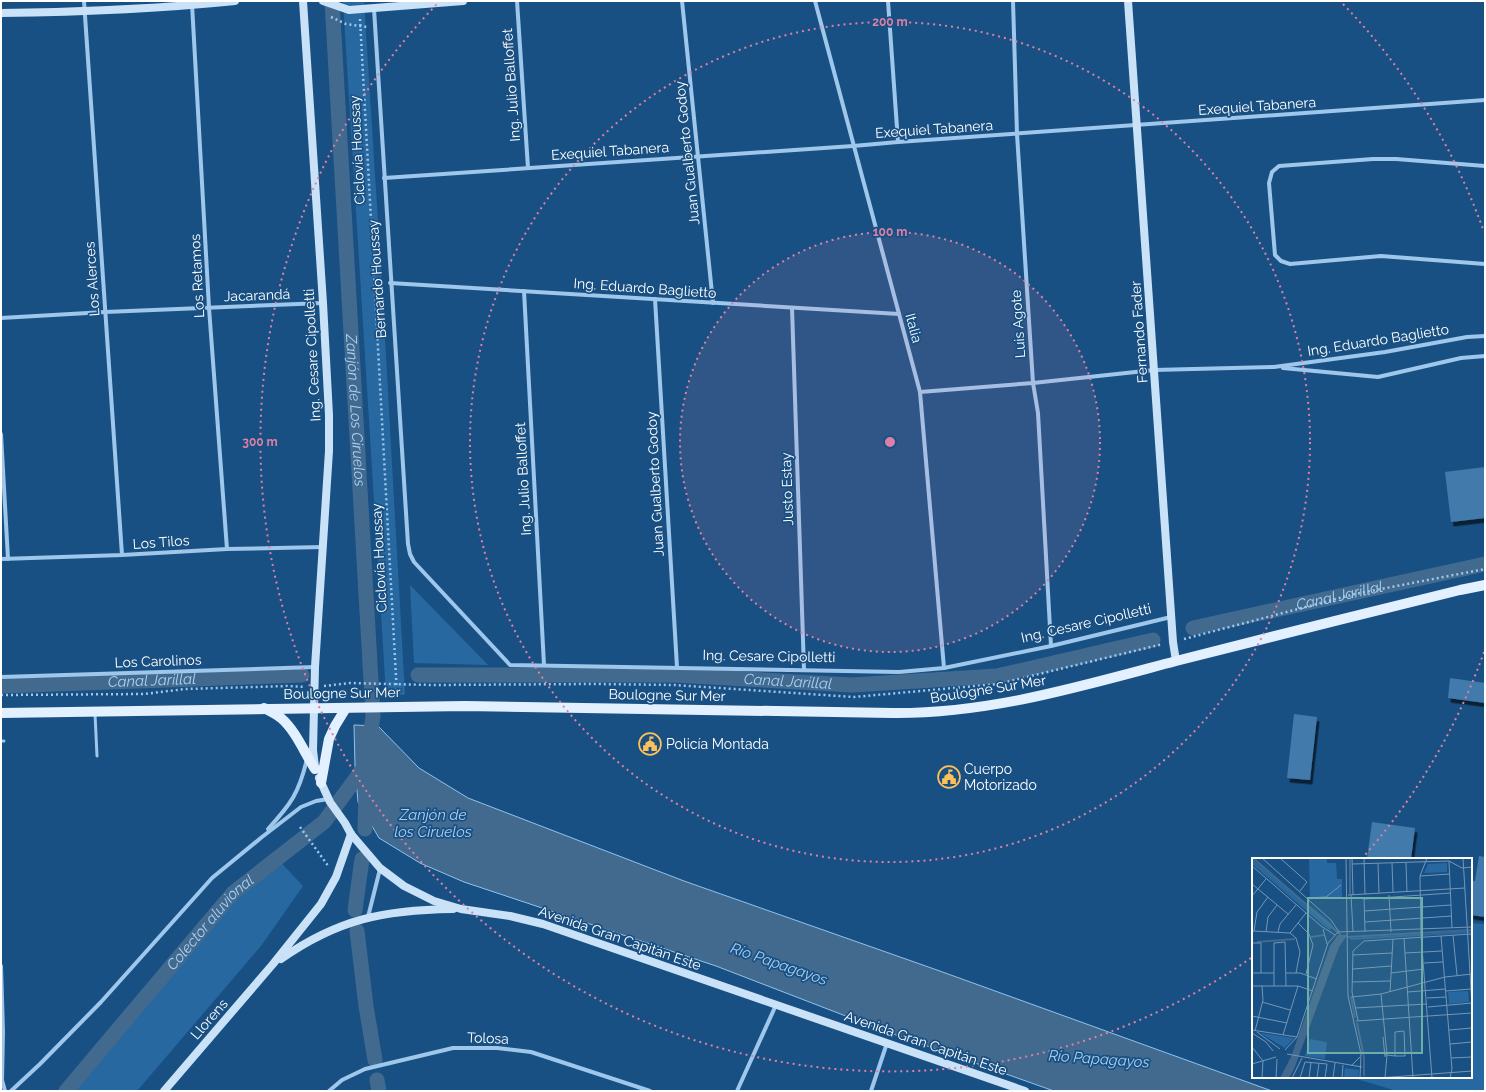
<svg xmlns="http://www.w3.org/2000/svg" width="1486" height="1092" font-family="Raleway,sans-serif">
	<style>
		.green { fill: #2868a0 }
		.water { fill: #426a8f; stroke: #90c3ee }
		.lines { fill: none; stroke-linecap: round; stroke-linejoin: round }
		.canal { stroke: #426a8f; stroke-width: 15 }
		.building { fill: #427aac; filter: url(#shadow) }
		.path { stroke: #9ec7eb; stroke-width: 2.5; stroke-dasharray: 2 3; stroke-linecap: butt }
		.lane { stroke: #9ec7eb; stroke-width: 3 }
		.street { stroke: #9ec7eb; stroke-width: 4 }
		.secondary { stroke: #cae2f8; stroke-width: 8 }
		.primary { stroke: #e2f0ff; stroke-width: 10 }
		.ring { fill: none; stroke: #dd80a5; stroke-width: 2; stroke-dasharray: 2 4 }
		.labels { text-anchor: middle; stroke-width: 3.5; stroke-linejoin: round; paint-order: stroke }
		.street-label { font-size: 14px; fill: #fff; stroke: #195083 }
		.poi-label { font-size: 14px; fill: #fff; stroke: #195083; text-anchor: start }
		.water-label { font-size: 15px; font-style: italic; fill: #a9d1f3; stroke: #195083 }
		.inset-river { fill: none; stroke: #426a8f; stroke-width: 2 }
		.inset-road { fill: none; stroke: #7596b5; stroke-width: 1 }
		.view { fill: #6fada8; fill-opacity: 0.15; stroke: #6fada8; stroke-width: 2 }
		.inset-edge { fill: none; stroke: #fff; stroke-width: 2 }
		.centre { fill: #dd80a5; stroke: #195083; stroke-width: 2 }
		.ring-label { font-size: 12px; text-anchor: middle; font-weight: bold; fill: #dd80a5; stroke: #195083; stroke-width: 3.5; stroke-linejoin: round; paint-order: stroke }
	</style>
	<defs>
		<filter id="shadow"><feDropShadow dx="2.5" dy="4.5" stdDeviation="0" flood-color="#0009"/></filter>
	</defs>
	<rect width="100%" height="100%" fill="#195083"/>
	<g class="green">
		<path d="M 343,1 L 364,1 L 382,285 L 405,695 L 386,694 Z"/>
		<path d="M 410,585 L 488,665 L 414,663 Z"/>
		<path d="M 272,853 L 303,886 L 261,946 L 137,1091 L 66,1091 L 234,884 Z"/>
		<path d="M 1471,923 L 1485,924 L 1485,1091 L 1397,1091 L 1353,1078 L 1353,1077 L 1471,1077 Z"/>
	</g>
	<path class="water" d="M 354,725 L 378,726 L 419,768 L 468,798 L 684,881 L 937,970 L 1272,1091 L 1054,1091 L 882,1030 L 716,966 L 464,882 L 420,863 L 379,838 L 358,802 L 355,766 Z"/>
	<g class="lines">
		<g class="canal">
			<path id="s1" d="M 332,1 L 373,716 L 369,744"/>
			<path id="s2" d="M 1193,628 L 1485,564"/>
			<path id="s3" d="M 418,675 L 674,675 L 852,685 L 997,676 L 1153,640"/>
			<path id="s4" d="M 1,686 L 302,675"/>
			<path d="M 365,829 L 366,794"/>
			<path d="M 355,910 L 362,859"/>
			<path d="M 357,931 L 366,1006 L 375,1060"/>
			<path d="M 377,1080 L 379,1091"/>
			<path id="s5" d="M 66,1091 L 233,893 L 324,822 L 365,766"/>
		</g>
	</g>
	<g class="building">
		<path d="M 1485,467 L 1485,518 L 1451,522 L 1445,472 Z"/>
		<path d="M 1450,678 L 1485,683 L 1485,703 L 1448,698 Z"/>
		<path d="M 1294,714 L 1317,717 L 1310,780 L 1287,778 Z"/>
		<path d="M 1372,822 L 1415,828 L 1411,859 L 1367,859 Z"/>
		<path d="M 1479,856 L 1485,857 L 1485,917 L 1471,915 L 1471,881 L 1475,881 Z"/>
	</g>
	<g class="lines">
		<g class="path">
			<path d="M 331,17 L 346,24 L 367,27"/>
			<path d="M 360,19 L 397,695"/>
			<path d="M 1184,639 L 1355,594 L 1485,569"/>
			<path d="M 324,686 L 350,683 L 431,685 L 596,684 L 674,685 L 854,697 L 998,684 L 1163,644"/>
			<path d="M 1,695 L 144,694 L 185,689 L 288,686 L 305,687"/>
			<path d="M 300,827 L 329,867"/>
		</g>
		<g class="lane">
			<path d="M 95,714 L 97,756"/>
			<path d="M 1,741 L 4,741"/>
		</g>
		<g class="street">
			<path d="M 84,1 L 122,555"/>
			<path d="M 517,1 L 528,168"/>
			<path d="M 682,1 L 713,303"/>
			<path d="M 815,1 L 920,392 L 944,668"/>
			<path d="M 888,1 L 898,142"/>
			<path d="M 1013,1 L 1017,134 L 1033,383 L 1038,413 L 1051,646"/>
			<path d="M 192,4 L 209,308 L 227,549"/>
			<path d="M 374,9 L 408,544 L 410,554 L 414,562 L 510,665 L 899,672 L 944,668 L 1051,646 L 1171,617"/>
			<path d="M 1485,166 L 1396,159 L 1373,159 L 1279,166 L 1272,172 L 1269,183 L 1275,255 L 1281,261 L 1290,264 L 1381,256 L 1485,264"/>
			<path d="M 384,178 L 853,146 L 898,142 L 1485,100"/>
			<path d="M 390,283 L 899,314"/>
			<path d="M 524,291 L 544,665"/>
			<path d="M 655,299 L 677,667"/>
			<path d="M 792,308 L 804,670"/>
			<path d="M 1,318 L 105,312 L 323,303"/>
			<path d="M 1283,368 L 1378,377 L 1461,358 L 1485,356"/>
			<path d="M 920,392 L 1033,383 L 1154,370 L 1274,367 L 1385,352 L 1467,337 L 1485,336"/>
			<path d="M 1,434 L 8,559"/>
			<path d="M 1,559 L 122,555 L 227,549 L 323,547"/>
			<path d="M 1,677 L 315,667"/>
			<path d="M 268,829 C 291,804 299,793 307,759"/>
			<path d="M 368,917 L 380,869"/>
			<path d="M 1,966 L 3,1032 L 2,1080 L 5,1091"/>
			<path d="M 11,1091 L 40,1064 L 101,1002 L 212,878 L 262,837 L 301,807 L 316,801 L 328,799"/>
			<path d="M 329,1091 L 342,1080 L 365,1069 L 453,1048 L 497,1048 L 531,1052 L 650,1091"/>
			<path d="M 737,1091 L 776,1005"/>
			<path d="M 871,1091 L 887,1043"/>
		</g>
		<g class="secondary">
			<path d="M 303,1 L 323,303 L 329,415 L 329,451 L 315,667 L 313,750 L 315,767"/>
			<path d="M 323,1 L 349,10 L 463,1"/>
			<path d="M 1128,1 L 1173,642 L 1176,661"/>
			<path d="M 1,13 C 79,12 157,9 235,1"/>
			<path d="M 319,778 L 330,802 L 345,823 L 351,834 L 380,868 L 404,886 L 434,901 L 461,909 L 510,916 L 543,924 L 1025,1091"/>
			<path d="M 281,959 C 338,919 384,910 453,909"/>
			<path d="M 164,1091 L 273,964 L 321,904 L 336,877 L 351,834"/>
		</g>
		<g class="primary">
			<path d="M 264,708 C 270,711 276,714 281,718 C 296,731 304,752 315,769"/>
			<path d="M 1,713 L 465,706 L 892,713 C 989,714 1082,686 1176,661 C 1271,637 1365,613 1460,590 L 1485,585"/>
			<path d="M 321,783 L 329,739 L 335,726 L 346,708"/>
		</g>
	</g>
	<circle cx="890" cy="442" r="210" fill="#dd80a5" fill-opacity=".12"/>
	<g class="ring">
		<circle cx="890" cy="442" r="210"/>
		<circle cx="890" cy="442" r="420"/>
		<path d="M1484 652A630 630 0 0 1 1365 855M1251 958A630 630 0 0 1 437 4M1343 4A630 630 0 0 1 1484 232"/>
	</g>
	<defs>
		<g id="civic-ring" transform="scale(1.15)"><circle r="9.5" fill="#195083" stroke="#fec159" stroke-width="1.5"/><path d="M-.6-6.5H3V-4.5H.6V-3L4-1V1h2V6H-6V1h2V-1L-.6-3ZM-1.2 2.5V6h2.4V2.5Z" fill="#fec159"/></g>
	</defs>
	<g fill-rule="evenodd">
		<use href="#civic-ring" x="650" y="744"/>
		<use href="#civic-ring" x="949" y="777"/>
	</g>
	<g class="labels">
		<g class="street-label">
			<text transform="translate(511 85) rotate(-94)" y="5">Ing. Julio Balloffet</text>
			<text transform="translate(1257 106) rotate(-4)" y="5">Exequiel Tabanera</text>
			<text transform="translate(934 129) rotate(-4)" y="5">Exequiel Tabanera</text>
			<text transform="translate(357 150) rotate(-93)" y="5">Ciclovía Houssay</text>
			<text transform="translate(610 151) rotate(-4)" y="5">Exequiel Tabanera</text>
			<text transform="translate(687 153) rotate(-96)" y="5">Juan Gualberto Godoy</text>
			<text transform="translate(197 276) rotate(-93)" y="5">Los Retamos</text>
			<text transform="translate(92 279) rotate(-94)" y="5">Los Alerces</text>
			<text transform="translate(377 279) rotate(-94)" y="5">Bernardo Houssay</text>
			<text transform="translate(645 288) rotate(4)" y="5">Ing. Eduardo Baglietto</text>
			<text transform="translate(257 295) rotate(-2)" y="5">Jacarandá</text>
			<text transform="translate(1018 324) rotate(-94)" y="5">Luis Agote</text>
			<text transform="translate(914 328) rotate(75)" y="5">Italia</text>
			<text transform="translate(1139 332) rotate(-94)" y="5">Fernando Fader</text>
			<text transform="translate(1378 340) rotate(-9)" y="5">Ing. Eduardo Baglietto</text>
			<text transform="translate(312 355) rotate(-93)" y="5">Ing. Cesare Cipolletti</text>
			<text transform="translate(523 479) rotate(-93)" y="5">Ing. Julio Balloffet</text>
			<text transform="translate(655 484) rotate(-93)" y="5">Juan Gualberto Godoy</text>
			<text transform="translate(787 489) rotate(-92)" y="5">Justo Estay</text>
			<text transform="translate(161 542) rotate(-4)" y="5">Los Tilos</text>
			<text transform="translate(379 558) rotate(-93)" y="5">Ciclovía Houssay</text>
			<text transform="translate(1086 623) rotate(-13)" y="5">Ing. Cesare Cipolletti</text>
			<text transform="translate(769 656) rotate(1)" y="5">Ing. Cesare Cipolletti</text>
			<text transform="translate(158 661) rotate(-2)" y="5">Los Carolinos</text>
			<text transform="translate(988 689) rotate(-9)" y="5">Boulogne Sur Mer</text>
			<text transform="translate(342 693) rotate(-1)" y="5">Boulogne Sur Mer</text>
			<text transform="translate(667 695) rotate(1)" y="5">Boulogne Sur Mer</text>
			<text transform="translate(620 938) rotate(19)" y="5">Avenida Gran Capitán Este</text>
			<text transform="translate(209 1019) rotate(-49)" y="5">Llorens</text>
			<text transform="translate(488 1038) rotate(2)" y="5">Tolosa</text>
			<text transform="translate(926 1043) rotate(19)" y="5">Avenida Gran Capitán Este</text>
		</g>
		<g class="poi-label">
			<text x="666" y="749">Policía Montada</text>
			<text x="964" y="774">Cuerpo<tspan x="964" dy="16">Motorizado</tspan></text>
		</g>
		<g class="water-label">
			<text dy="5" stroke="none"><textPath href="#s1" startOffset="410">Zanjón de Los Ciruelos</textPath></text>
			<text dy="5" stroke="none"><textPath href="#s2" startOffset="150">Canal Jarillal</textPath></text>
			<text dy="5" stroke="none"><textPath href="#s4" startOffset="151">Canal Jarillal</textPath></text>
			<text dy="5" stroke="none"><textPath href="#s3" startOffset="370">Canal Jarillal</textPath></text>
			<text x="433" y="820">Zanjón de<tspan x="433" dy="17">los Ciruelos</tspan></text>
			<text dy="5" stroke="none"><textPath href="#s5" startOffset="222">Colector aluvional</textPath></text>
			<text transform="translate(779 964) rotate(19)" y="5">Río Papagayos</text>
			<text transform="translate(1099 1059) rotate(4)" y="5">Río Papagayos</text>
		</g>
	</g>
	<g transform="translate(1252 858)">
		<rect width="220" height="220" fill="#195083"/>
		<path d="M 57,0 L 75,0 L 75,5 L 84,5 L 85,21 L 90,21 L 90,39 L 58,40 ZM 0,1 L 78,64 L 81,68 L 78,72 L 71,67 L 0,6 ZM 195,5 L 195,14 L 172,15 L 176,6 ZM 220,73 L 220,75 L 98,82 L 98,80 ZM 216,133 L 217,144 L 197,146 L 196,134 ZM 8,175 L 42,180 L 33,190 ZM 58,181 L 75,184 L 73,201 L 53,198 ZM 93,210 L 107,212 L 106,220 L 92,220 Z" fill="#2868a0"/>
		<path d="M 86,77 L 95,77 L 94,79 L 87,89 L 42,211 L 37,220 L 28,220 L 39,199 L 78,88 Z" fill="#426a8f"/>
		<path class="inset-river" d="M 1,0 L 90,78M 98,0 L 98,36M 59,79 L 72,77M 95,79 L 220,72M 5,84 L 43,81M 99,138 L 103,160M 105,165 L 112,199 L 112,218"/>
		<path class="inset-road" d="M 10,0 L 79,62 L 87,74M 28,0 L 55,24 L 48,33M 94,0 L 96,138 L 109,196 L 108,220M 100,0 L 101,37M 112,0 L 113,36M 175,0 L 168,18 L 169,77 L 180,220M 211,0 L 220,148M 197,3 L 200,70M 126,5 L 127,35M 140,5 L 141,34M 154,5 L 155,34M 100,6 L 197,3 L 210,10 L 220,9M 0,8 L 69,68 L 83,77M 168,18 L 198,16M 0,26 L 36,56M 96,37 L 213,30M 99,37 L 101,73M 137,37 L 139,74M 0,38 L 14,21M 112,39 L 113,74M 56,40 L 74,39 L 89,27M 112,41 L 199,35M 112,53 L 199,47M 113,64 L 200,58M 46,65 L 57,76 L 61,87 L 54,116M 71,71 L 75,86M 1,73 L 38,75M 2,73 L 5,54 L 16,39M 14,74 L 16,59 L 25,47M 26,74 L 28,66 L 44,47M 38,75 L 44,80 L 48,94 L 44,115M 38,75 L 54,55M 201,77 L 205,117M 189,78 L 200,211 L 198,220M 152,80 L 161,220M 0,85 L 9,85 L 9,115M 153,95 L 190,93M 101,97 L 140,95M 172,105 L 191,104M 101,111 L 139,108M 0,115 L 22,115M 34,115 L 48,115 L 65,121M 139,115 L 172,111M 100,124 L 138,123M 0,128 L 46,128 L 61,133M 22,128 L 22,85 L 33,84 L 34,128M 194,133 L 219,131M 138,134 L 141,81M 156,134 L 193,131M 129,136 L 135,197 L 133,220M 100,139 L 129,136 L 193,119 L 220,116M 175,140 L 194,139M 10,144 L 38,152M 176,149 L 220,145M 103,150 L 175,146M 0,158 L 35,165M 106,162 L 100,134 L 101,93 L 112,83 L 220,76M 104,163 L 220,155M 0,172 L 45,179M 197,172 L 220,170M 3,173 L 11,142 L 10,128M 5,174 L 28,191M 0,175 L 14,184 L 21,193M 31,177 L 46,128M 131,179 L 133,199M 198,186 L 220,184M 0,189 L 11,203 L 10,220M 33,192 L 45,179 L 76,85 L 86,74 L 220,69M 35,196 L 110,209M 133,197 L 135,197 L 143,198 L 153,198 L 152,173 L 143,174 L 143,198M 199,200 L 220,199M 0,206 L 24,199M 99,208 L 108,199M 24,220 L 25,201M 40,220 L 50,200M 48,220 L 53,204 L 75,206M 57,220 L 59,204M 65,220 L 67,205M 73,220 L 75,206M 81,220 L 83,205M 90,220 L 91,207M 126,220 L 220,213"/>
		<path class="view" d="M 56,40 L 170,40 L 170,195 L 56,195 Z"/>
		<rect width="220" height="220" class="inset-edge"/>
	</g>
	<circle cx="890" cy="442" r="6" class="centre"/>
	<g class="ring-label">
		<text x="890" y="26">200 m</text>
		<text x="890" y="236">100 m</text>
		<text x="260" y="446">300 m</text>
	</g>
	<rect width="1486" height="1092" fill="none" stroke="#ffffff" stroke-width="4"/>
</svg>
